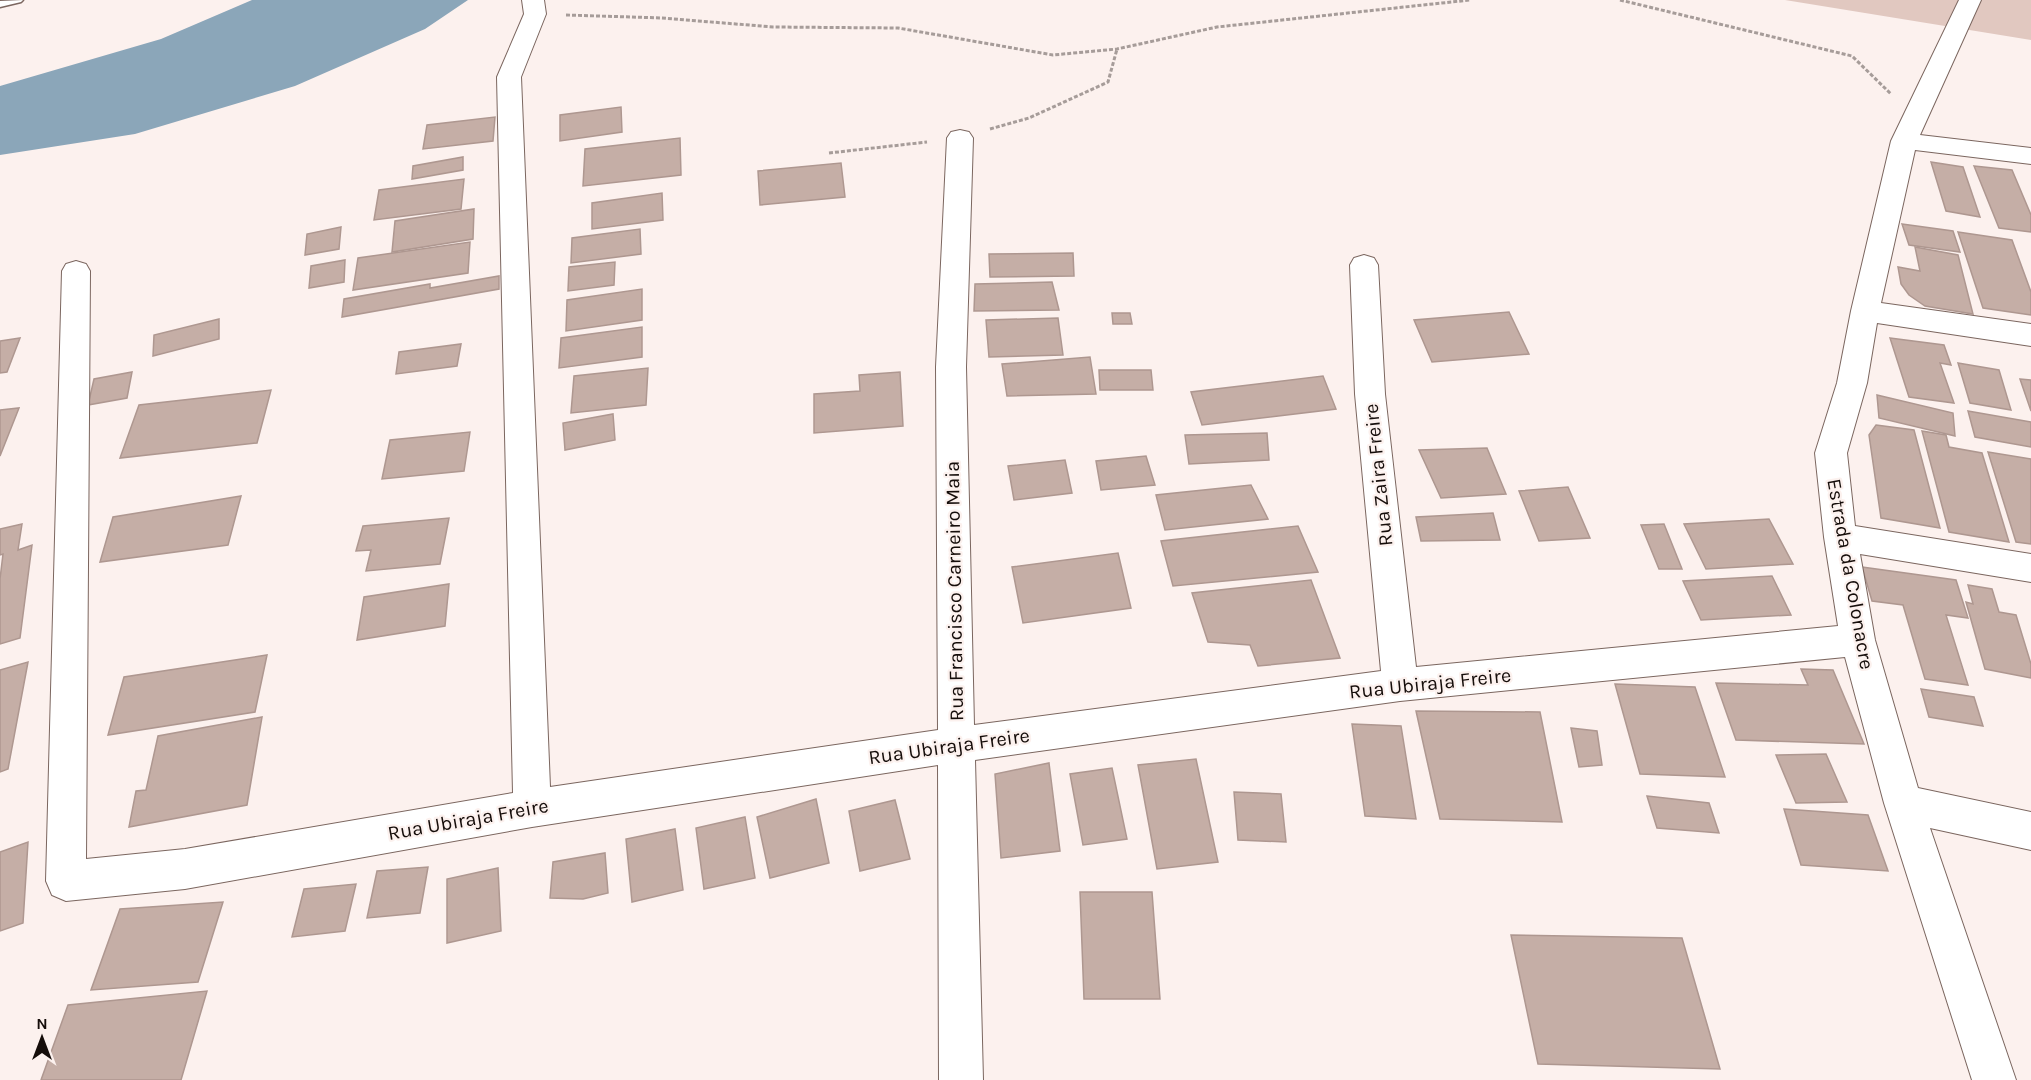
<svg xmlns="http://www.w3.org/2000/svg" width="2031" height="1080" font-family="Karla,sans-serif">
	<style>
		.green { fill: #e1c8c0 }
		.water { fill: #8ba6b9 }
		.building { fill: #c5aea6; stroke: #ae9790; stroke-width: 1.5 }
		.lines { fill: none; stroke-linecap: round; stroke-linejoin: round }
		.service-casing { stroke: #7b665f; stroke-width: 3 }
		.minor-casing { stroke: #7b665f; stroke-width: 2 }
		.path { stroke: #a69c99; stroke-width: 3; stroke-dasharray: 4 2; stroke-linecap: butt }
		.service { fill: #fff; fill-rule: evenodd }
		.minor { fill: #fff; fill-rule: evenodd }
		.labels { text-anchor: middle; stroke-width: 4.5; stroke-linejoin: round; paint-order: stroke }
		.street-label { font-size: 20px; fill: #150d0a; stroke: #fcf1ee }
	</style>
	<rect width="100%" height="100%" fill="#fcf1ee"/>
	<path class="green" d="M 1785,0 L 2031,0 L 2031,40 Z"/>
	<path class="water" d="M 252,0 L 468,0 L 425,29 L 295,86 L 135,134 L 0,155 L 0,86 L 161,39 Z"/>
	<g class="building">
		<path d="M 621,107 L 622,132 L 560,141 L 560,115 Z"/>
		<path d="M 495,117 L 493,141 L 423,149 L 427,125 Z"/>
		<path d="M 680,138 L 681,175 L 583,186 L 585,149 Z"/>
		<path d="M 463,157 L 463,170 L 412,179 L 413,166 Z"/>
		<path d="M 1931,162 L 1963,167 L 1980,217 L 1946,211 Z"/>
		<path d="M 841,163 L 845,197 L 760,205 L 758,171 Z"/>
		<path d="M 1974,166 L 2012,170 L 2031,215 L 2031,232 L 1999,228 Z"/>
		<path d="M 464,179 L 461,209 L 374,220 L 379,190 Z"/>
		<path d="M 662,193 L 663,220 L 592,229 L 592,203 Z"/>
		<path d="M 474,209 L 473,239 L 392,252 L 395,221 Z"/>
		<path d="M 1902,224 L 1953,231 L 1960,252 L 1909,245 Z"/>
		<path d="M 341,227 L 339,249 L 305,255 L 307,234 Z"/>
		<path d="M 640,229 L 641,254 L 571,263 L 572,238 Z"/>
		<path d="M 1958,232 L 2012,240 L 2031,292 L 2031,315 L 1983,308 Z"/>
		<path d="M 470,242 L 468,273 L 353,290 L 358,258 Z"/>
		<path d="M 1915,247 L 1958,255 L 1973,314 L 1925,306 L 1909,295 L 1901,284 L 1898,267 L 1920,271 Z"/>
		<path d="M 1073,253 L 1074,276 L 990,277 L 989,254 Z"/>
		<path d="M 345,260 L 344,282 L 309,288 L 311,266 Z"/>
		<path d="M 615,262 L 614,285 L 568,291 L 569,267 Z"/>
		<path d="M 499,276 L 499,289 L 342,317 L 344,299 L 430,284 L 430,288 Z"/>
		<path d="M 1052,282 L 1059,310 L 974,311 L 975,284 Z"/>
		<path d="M 642,289 L 642,320 L 566,331 L 567,300 Z"/>
		<path d="M 1509,312 L 1529,354 L 1432,362 L 1414,320 Z"/>
		<path d="M 1112,313 L 1130,313 L 1132,324 L 1113,324 Z"/>
		<path d="M 1058,318 L 1063,355 L 989,357 L 986,320 Z"/>
		<path d="M 219,319 L 219,339 L 153,356 L 154,335 Z"/>
		<path d="M 642,327 L 642,357 L 559,368 L 561,338 Z"/>
		<path d="M 20,338 L 7,372 L 0,373 L 0,341 Z"/>
		<path d="M 1890,338 L 1944,345 L 1951,365 L 1940,363 L 1954,403 L 1909,397 Z"/>
		<path d="M 461,344 L 457,366 L 396,374 L 399,352 Z"/>
		<path d="M 1090,357 L 1096,394 L 1007,396 L 1002,364 Z"/>
		<path d="M 1958,363 L 1999,370 L 2011,410 L 1970,403 Z"/>
		<path d="M 648,368 L 646,405 L 571,413 L 574,376 Z"/>
		<path d="M 1099,370 L 1151,370 L 1153,390 L 1100,390 Z"/>
		<path d="M 132,372 L 127,398 L 88,405 L 94,379 Z"/>
		<path d="M 900,372 L 903,426 L 814,433 L 814,394 L 860,391 L 859,375 Z"/>
		<path d="M 1323,376 L 1336,409 L 1202,425 L 1191,392 Z"/>
		<path d="M 2020,379 L 2031,380 L 2031,411 Z"/>
		<path d="M 271,390 L 257,443 L 120,458 L 139,405 Z"/>
		<path d="M 1877,395 L 1953,413 L 1955,436 L 1879,418 Z"/>
		<path d="M 19,408 L 0,456 L 0,410 Z"/>
		<path d="M 1968,411 L 2031,422 L 2031,447 L 1975,437 Z"/>
		<path d="M 613,414 L 615,440 L 565,450 L 563,423 Z"/>
		<path d="M 1876,425 L 1914,430 L 1940,528 L 1881,518 L 1869,435 Z"/>
		<path d="M 1922,431 L 1946,435 L 1949,447 L 1982,453 L 2009,542 L 1949,532 Z"/>
		<path d="M 470,432 L 464,471 L 382,479 L 390,440 Z"/>
		<path d="M 1267,433 L 1269,460 L 1189,464 L 1185,435 Z"/>
		<path d="M 1487,448 L 1506,494 L 1441,498 L 1419,450 Z"/>
		<path d="M 1988,452 L 2031,459 L 2031,544 L 2016,542 Z"/>
		<path d="M 1146,456 L 1155,485 L 1101,490 L 1096,461 Z"/>
		<path d="M 1065,460 L 1072,493 L 1014,500 L 1008,466 Z"/>
		<path d="M 1251,485 L 1268,519 L 1165,530 L 1156,495 Z"/>
		<path d="M 1568,487 L 1590,538 L 1539,541 L 1519,491 Z"/>
		<path d="M 241,496 L 228,545 L 100,562 L 113,517 Z"/>
		<path d="M 1493,513 L 1500,540 L 1421,541 L 1416,517 Z"/>
		<path d="M 449,518 L 440,564 L 366,571 L 371,550 L 356,551 L 363,526 Z"/>
		<path d="M 1769,519 L 1793,564 L 1706,569 L 1684,524 Z"/>
		<path d="M 22,524 L 18,550 L 32,545 L 20,638 L 0,644 L 0,579 L 3,554 L 0,555 L 0,529 Z"/>
		<path d="M 1664,524 L 1682,569 L 1659,569 L 1641,525 Z"/>
		<path d="M 1298,526 L 1318,572 L 1173,586 L 1161,541 Z"/>
		<path d="M 1118,553 L 1131,608 L 1023,623 L 1012,567 Z"/>
		<path d="M 1862,567 L 1956,580 L 1968,618 L 1946,615 L 1968,685 L 1925,679 L 1903,605 L 1872,601 Z"/>
		<path d="M 1772,576 L 1791,615 L 1701,620 L 1683,581 Z"/>
		<path d="M 1311,580 L 1340,658 L 1258,666 L 1250,645 L 1208,642 L 1192,593 Z"/>
		<path d="M 449,584 L 445,626 L 357,640 L 364,597 Z"/>
		<path d="M 1968,585 L 1992,589 L 1999,612 L 2016,615 L 2031,664 L 2031,678 L 1985,669 L 1966,602 L 1973,604 Z"/>
		<path d="M 267,655 L 255,712 L 108,735 L 124,677 Z"/>
		<path d="M 28,662 L 8,769 L 0,772 L 0,670 Z"/>
		<path d="M 1801,669 L 1833,670 L 1864,744 L 1736,740 L 1716,683 L 1808,685 Z"/>
		<path d="M 1615,684 L 1695,687 L 1725,777 L 1640,774 Z"/>
		<path d="M 1921,689 L 1974,697 L 1983,726 L 1929,717 Z"/>
		<path d="M 1416,711 L 1540,712 L 1562,822 L 1440,819 Z"/>
		<path d="M 262,717 L 247,805 L 129,827 L 136,791 L 146,790 L 158,736 Z"/>
		<path d="M 1352,724 L 1401,726 L 1416,819 L 1365,816 Z"/>
		<path d="M 1571,728 L 1597,731 L 1602,765 L 1579,767 Z"/>
		<path d="M 1826,754 L 1847,802 L 1796,803 L 1776,755 Z"/>
		<path d="M 1196,759 L 1218,862 L 1157,869 L 1138,765 Z"/>
		<path d="M 1049,763 L 1060,851 L 1001,858 L 995,774 Z"/>
		<path d="M 1112,768 L 1127,839 L 1083,845 L 1070,774 Z"/>
		<path d="M 1234,792 L 1281,794 L 1286,842 L 1238,840 Z"/>
		<path d="M 1647,796 L 1709,803 L 1719,833 L 1657,828 Z"/>
		<path d="M 816,799 L 829,863 L 770,878 L 757,817 Z"/>
		<path d="M 895,800 L 910,859 L 860,871 L 849,811 Z"/>
		<path d="M 1784,809 L 1868,815 L 1888,871 L 1801,865 Z"/>
		<path d="M 745,817 L 755,878 L 704,889 L 696,828 Z"/>
		<path d="M 675,829 L 683,890 L 632,902 L 626,839 Z"/>
		<path d="M 28,842 L 23,923 L 0,931 L 0,852 Z"/>
		<path d="M 605,853 L 608,893 L 583,899 L 550,898 L 553,862 Z"/>
		<path d="M 428,867 L 420,913 L 367,918 L 377,871 Z"/>
		<path d="M 498,868 L 501,931 L 447,943 L 447,879 Z"/>
		<path d="M 356,884 L 345,931 L 292,937 L 304,889 Z"/>
		<path d="M 1080,892 L 1152,892 L 1160,999 L 1084,999 Z"/>
		<path d="M 223,902 L 198,982 L 91,990 L 120,909 Z"/>
		<path d="M 1511,935 L 1682,938 L 1720,1069 L 1538,1064 Z"/>
		<path d="M 207,991 L 181,1080 L 41,1080 L 68,1005 Z"/>
	</g>
	<g class="lines">
		<g class="service-casing">
			<path id="service" d="M 23,0 L 21,2 L 0,7 L 0,1 Z"/>
		</g>
		<g class="minor-casing">
			<path id="minor" d="M 522,0 L 544,0 L 546,14 L 521,77 L 550,787 L 938,730 L 936,367 L 947,138 L 951,132 L 960,130 L 969,132 L 973,138 L 966,367 L 974,725 L 1381,671 L 1355,394 L 1350,265 L 1354,258 L 1364,255 L 1374,258 L 1378,265 L 1385,394 L 1416,667 L 1838,626 L 1824,537 L 1815,453 L 1837,383 L 1851,311 L 1891,141 L 1959,0 L 1981,0 L 1920,135 L 2031,148 L 2031,164 L 1915,150 L 1881,303 L 2031,324 L 2031,346 L 1877,323 L 1867,383 L 1847,453 L 1855,526 L 2031,554 L 2031,582 L 1860,554 L 1875,640 L 1918,788 L 2031,812 L 2031,850 L 1930,828 L 2016,1080 L 1972,1080 L 1884,803 L 1845,657 L 1400,701 L 975,760 L 983,1080 L 939,1080 L 938,765 L 532,827 L 185,889 L 66,901 L 52,895 L 46,881 L 62,271 L 66,264 L 76,261 L 86,264 L 90,271 L 86,859 L 185,849 L 513,793 L 497,77 L 524,14 Z"/>
		</g>
		<g class="path">
			<path d="M 1620,0 L 1852,56 L 1891,94"/>
			<path d="M 566,15 L 662,18 L 773,27 L 898,28 L 1053,55 L 1117,49 L 1217,27 L 1470,0"/>
			<path d="M 990,129 L 1029,118 L 1108,82 L 1117,49"/>
			<path d="M 829,153 L 927,142"/>
		</g>
		<use href="#service" class="service"/>
		<use href="#minor" class="minor"/>
	</g>
	<g class="labels">
		<g class="street-label">
			<text transform="translate(1378 475) rotate(-96)" y="7">Rua Zaira Freire</text>
			<text transform="translate(1851 574) rotate(80)" y="7">Estrada da Colonacre</text>
			<text transform="translate(954 591) rotate(-91)" y="7">Rua Francisco Carneiro Maia</text>
			<text transform="translate(1430 683) rotate(-6)" y="7">Rua Ubiraja Freire</text>
			<text transform="translate(949 746) rotate(-8)" y="7">Rua Ubiraja Freire</text>
			<text transform="translate(468 819) rotate(-10)" y="7">Rua Ubiraja Freire</text>
		</g>
	</g>
	<g transform="translate(42 1038)" stroke="#fcf1ee" stroke-width="4.5" paint-order="stroke">
	<path d="M0-4.5L10 22L0 15L-10 22Z" fill="#150d0a"/>
	<text y="-9" font-size="16" font-weight="bold" text-anchor="middle" fill="#150d0a">N</text>
	</g>
</svg>
